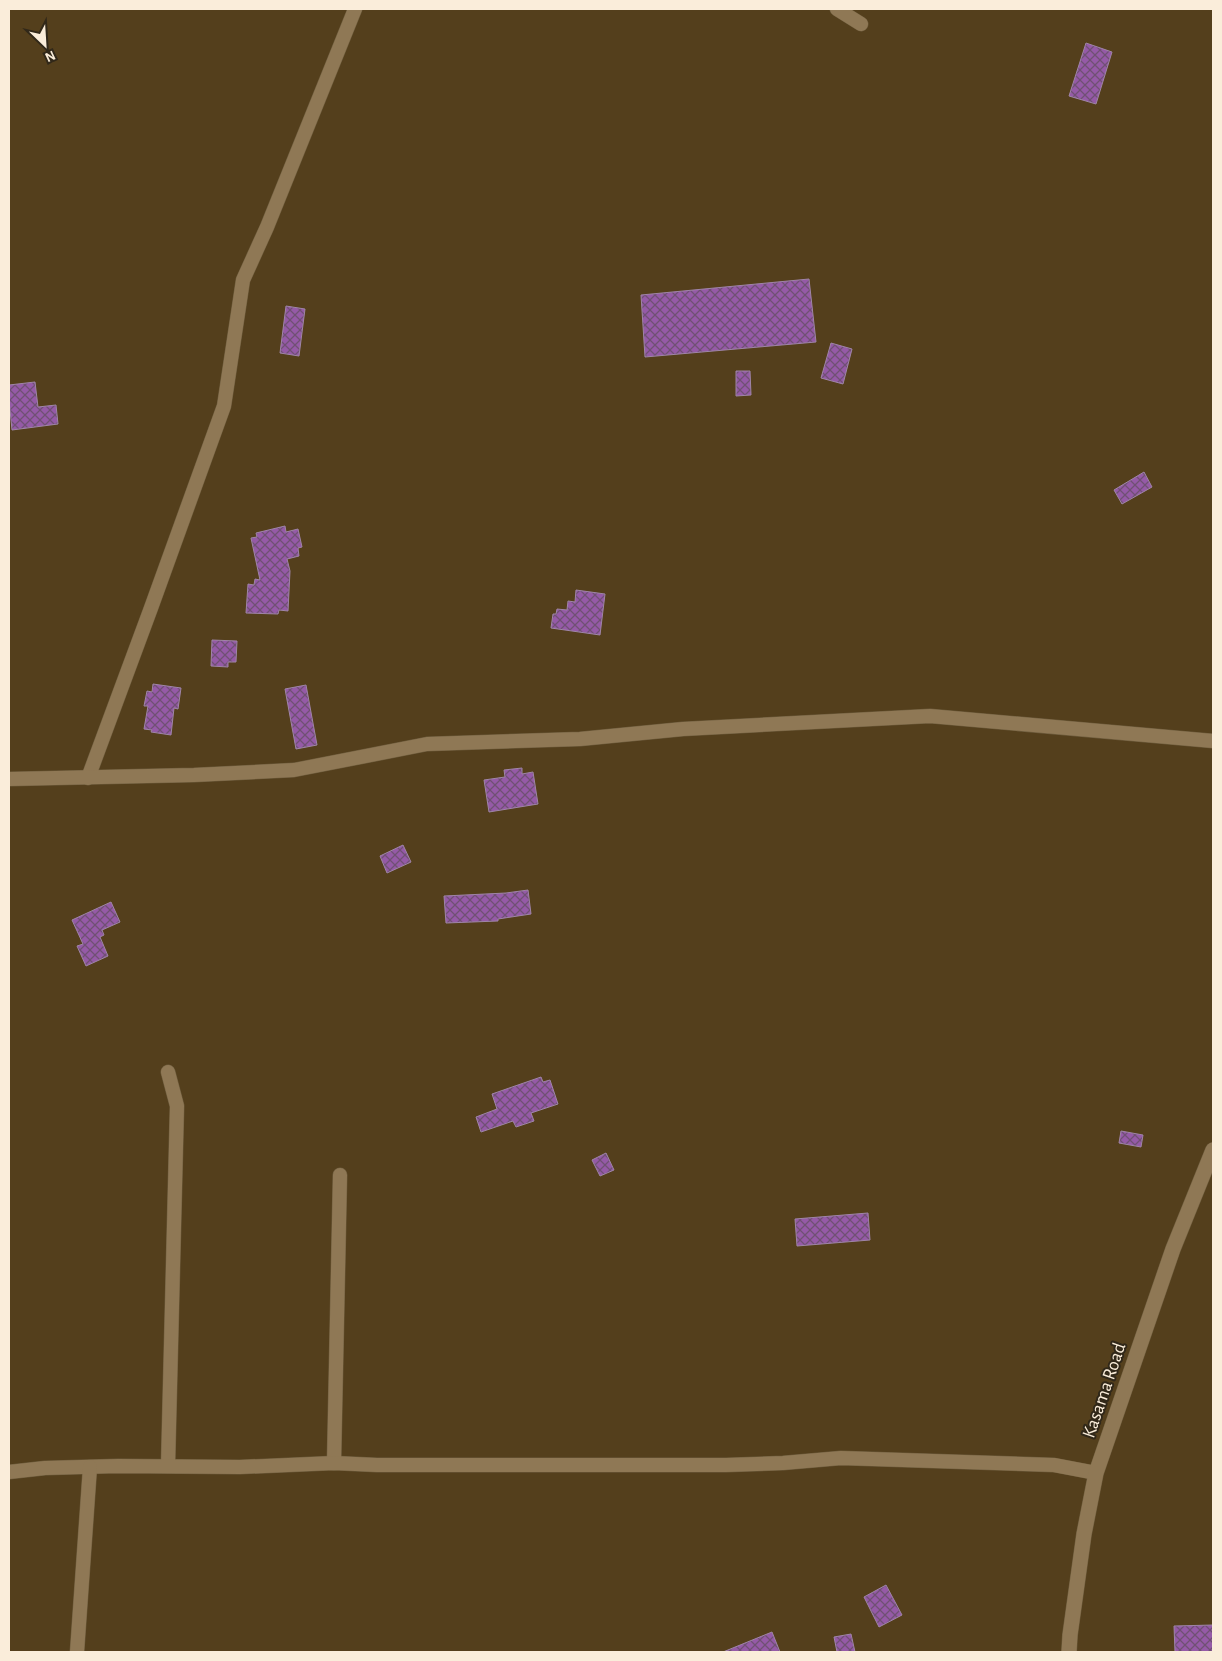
<svg xmlns="http://www.w3.org/2000/svg" width="1222" height="1661" font-family="'Alegreya Sans',sans-serif">
	<style>
		.building { fill: url(#building-cross-hatch); stroke: #9f85a7 }
		.lines { fill: none; stroke-linecap: round; stroke-linejoin: round }
		.minor-casing { stroke: #6f5d3e; stroke-width: 15 }
		.tertiary-casing { stroke: #6f5d3e; stroke-width: 16 }
		.minor { stroke: #8f7855; stroke-width: 14 }
		.tertiary { stroke: #8f7855; stroke-width: 15 }
		.labels { text-anchor: middle; stroke-width: 4; stroke-linejoin: round; paint-order: stroke }
		.street-label { font-size: 19px; fill: #faedda; stroke: #312819 }
	</style>
	<defs>
		<pattern id="building-cross-hatch" width="8" height="8" patternUnits="userSpaceOnUse" patternTransform="scale(1.25)"><rect width="8" height="8" fill="#955aa7"/><path d="M0 0l8 8M0 8l8-8" fill="none" stroke="#705074"/></pattern>
	</defs>
	<rect width="100%" height="100%" fill="#543f1c"/>
	<g class="building">
		<path d="M 1086,43 L 1112,52 L 1096,104 L 1069,96 Z"/>
		<path d="M 809,279 L 816,342 L 645,357 L 641,295 Z"/>
		<path d="M 286,306 L 305,309 L 299,356 L 280,353 Z"/>
		<path d="M 831,343 L 852,349 L 843,384 L 821,378 Z"/>
		<path d="M 736,371 L 750,371 L 751,395 L 736,396 Z"/>
		<path d="M 35,382 L 38,407 L 56,405 L 58,424 L 12,430 L 9,400 L 9,385 Z"/>
		<path d="M 1144,472 L 1152,487 L 1122,504 L 1114,490 Z"/>
		<path d="M 285,526 L 286,532 L 298,529 L 302,547 L 298,548 L 299,556 L 287,559 L 290,571 L 288,611 L 279,610 L 278,614 L 246,613 L 248,584 L 254,585 L 255,579 L 260,580 L 251,538 L 257,537 L 256,533 Z"/>
		<path d="M 576,590 L 605,594 L 600,635 L 551,628 L 553,614 L 556,614 L 557,609 L 567,610 L 568,601 L 575,602 Z"/>
		<path d="M 212,640 L 237,641 L 236,662 L 228,662 L 228,667 L 211,666 Z"/>
		<path d="M 153,684 L 181,688 L 178,709 L 174,708 L 171,735 L 151,732 L 152,730 L 144,729 L 148,706 L 144,706 L 147,691 L 152,692 Z"/>
		<path d="M 306,685 L 317,745 L 296,749 L 285,689 Z"/>
		<path d="M 522,768 L 522,774 L 533,772 L 538,804 L 489,812 L 484,780 L 505,777 L 504,770 Z"/>
		<path d="M 403,845 L 411,862 L 387,873 L 380,856 Z"/>
		<path d="M 528,890 L 531,914 L 498,919 L 498,921 L 446,923 L 444,896 L 506,893 Z"/>
		<path d="M 111,902 L 120,922 L 102,930 L 104,935 L 100,937 L 108,956 L 86,966 L 77,946 L 83,944 L 72,920 Z"/>
		<path d="M 541,1077 L 543,1082 L 550,1080 L 558,1104 L 531,1113 L 534,1121 L 516,1127 L 513,1121 L 481,1132 L 476,1117 L 497,1109 L 492,1094 Z"/>
		<path d="M 1121,1131 L 1143,1135 L 1141,1147 L 1119,1143 Z"/>
		<path d="M 606,1153 L 614,1170 L 600,1176 L 592,1160 Z"/>
		<path d="M 868,1213 L 870,1240 L 797,1246 L 795,1219 Z"/>
		<path d="M 886,1585 L 902,1615 L 879,1627 L 864,1597 Z"/>
		<path d="M 1213,1625 L 1213,1652 L 1175,1652 L 1174,1626 Z"/>
		<path d="M 772,1632 L 780,1652 L 723,1652 Z"/>
		<path d="M 851,1634 L 855,1652 L 837,1652 L 834,1637 Z"/>
	</g>
	<g class="lines">
		<g class="minor-casing">
			<g id="minor">
				<path d="M 837,9 L 861,24"/>
				<path d="M 88,778 L 151,608 L 224,406 L 243,280 L 267,227 L 355,9"/>
				<path d="M 9,779 L 194,775 L 294,770 L 427,744 L 580,739 L 683,729 L 930,716 L 1213,741"/>
				<path d="M 334,1463 L 340,1175"/>
				<path d="M 168,1466 L 177,1106 L 168,1072"/>
				<path d="M 9,1472 L 45,1468 L 118,1466 L 240,1467 L 334,1463 L 377,1465 L 726,1465 L 783,1463 L 841,1458 L 1054,1465 L 1096,1473"/>
				<path d="M 77,1652 L 90,1467"/>
			</g>
		</g>
		<g class="tertiary-casing">
			<path id="tertiary" d="M 1069,1652 L 1070,1635 L 1084,1534 L 1096,1473 L 1173,1249 L 1213,1150"/>
		</g>
		<use href="#minor" class="minor"/>
		<use href="#tertiary" class="tertiary"/>
	</g>
	<g class="labels">
		<g class="street-label">
			<text transform="translate(1103 1390) rotate(-71)" y="7">Kasama Road</text>
		</g>
	</g>
	<rect width="1222" height="1661" fill="none" stroke="#faedda" stroke-width="20"/>
	<g transform="translate(45 45) rotate(155)" stroke="#312819" stroke-width="4" paint-order="stroke">
	<path d="M0-4L9 19L0 12L-9 19Z" fill="#faedda"/>
	<text y="-8" font-size="14" font-weight="bold" text-anchor="middle" fill="#faedda">N</text>
	</g>
</svg>
